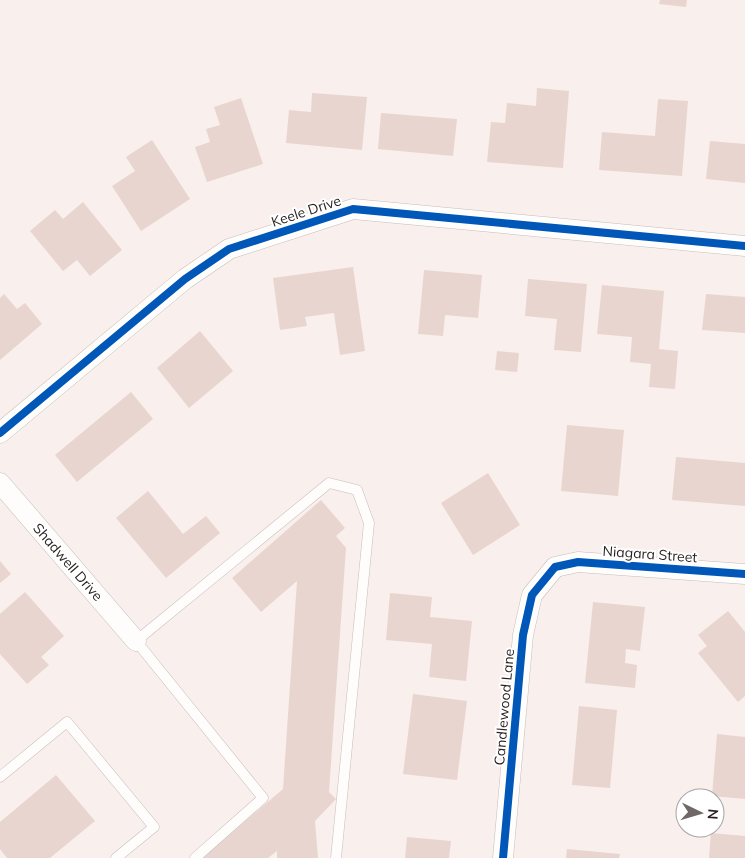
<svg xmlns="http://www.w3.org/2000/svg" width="745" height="858" font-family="Mulish,sans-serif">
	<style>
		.building { fill: #e9d5cf }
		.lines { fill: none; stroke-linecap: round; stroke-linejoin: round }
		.service-casing { stroke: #c5bebb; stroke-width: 11 }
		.minor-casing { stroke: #c5bebb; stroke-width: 21 }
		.service { stroke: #fefdfc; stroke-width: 10 }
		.minor { stroke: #fefdfc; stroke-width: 20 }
		.cycleway-casing { stroke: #fff; stroke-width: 11 }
		.cycleway { stroke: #0057b8; stroke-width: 8 }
		.labels { text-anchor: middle; stroke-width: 4; stroke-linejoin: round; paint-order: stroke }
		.street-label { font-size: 14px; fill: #261f1e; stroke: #fff }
	</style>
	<rect width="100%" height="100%" fill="#f9efec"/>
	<g class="building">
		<path d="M 660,0 L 687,0 L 686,7 L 659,4 Z"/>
		<path d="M 537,88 L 569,91 L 563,168 L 487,162 L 491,122 L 505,123 L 507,103 L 536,106 Z"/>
		<path d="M 312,93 L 367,97 L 362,150 L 286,143 L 289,110 L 311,112 Z"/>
		<path d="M 241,98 L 263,164 L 207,182 L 195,147 L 210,142 L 206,129 L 220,125 L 214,107 Z"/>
		<path d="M 658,99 L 688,101 L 682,176 L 599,170 L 602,132 L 655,136 Z"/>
		<path d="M 381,113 L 457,119 L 453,156 L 378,149 Z"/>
		<path d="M 152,140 L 190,199 L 141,231 L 112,186 L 135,171 L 126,157 Z"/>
		<path d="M 710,141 L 745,144 L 745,183 L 706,179 Z"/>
		<path d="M 83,202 L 122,250 L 90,276 L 77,260 L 63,271 L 30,231 L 55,210 L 63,219 Z"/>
		<path d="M 353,267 L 365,351 L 340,355 L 334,313 L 305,317 L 307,326 L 280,330 L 273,278 Z"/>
		<path d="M 424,270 L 482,275 L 478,318 L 445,315 L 443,336 L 418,334 Z"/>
		<path d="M 528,279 L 587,284 L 581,352 L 554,350 L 557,319 L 525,316 Z"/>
		<path d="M 602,285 L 664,291 L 659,349 L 678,351 L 675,389 L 649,387 L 651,364 L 630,362 L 632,337 L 597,334 Z"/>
		<path d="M 4,294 L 17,309 L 25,303 L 42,324 L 0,360 L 0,298 Z"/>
		<path d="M 706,294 L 745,297 L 745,333 L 702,330 Z"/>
		<path d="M 200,331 L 233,371 L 189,408 L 157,368 Z"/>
		<path d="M 497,351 L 519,353 L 517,372 L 495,370 Z"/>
		<path d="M 131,392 L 153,419 L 77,482 L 55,455 Z"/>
		<path d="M 567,425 L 624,430 L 618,496 L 561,491 Z"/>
		<path d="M 676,457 L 745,463 L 745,506 L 672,500 Z"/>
		<path d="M 488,473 L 520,525 L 473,555 L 441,503 Z"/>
		<path d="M 148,491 L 183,534 L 206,516 L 220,533 L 166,578 L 116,518 Z"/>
		<path d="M 321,500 L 345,528 L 336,536 L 346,548 L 329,792 L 336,799 L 315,821 L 318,858 L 277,858 L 277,851 L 268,858 L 202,858 L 283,789 L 297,581 L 261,612 L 232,578 Z"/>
		<path d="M 0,561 L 11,574 L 0,583 Z"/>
		<path d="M 25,592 L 64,636 L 41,657 L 49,665 L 27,684 L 0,654 L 0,614 Z"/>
		<path d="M 390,593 L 432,597 L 430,617 L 472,621 L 466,681 L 429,677 L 432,644 L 386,640 Z"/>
		<path d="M 593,602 L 645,607 L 640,651 L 626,649 L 625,663 L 637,665 L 635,688 L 585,683 Z"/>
		<path d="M 728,611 L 745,632 L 745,696 L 738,702 L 698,653 L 707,646 L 698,635 Z"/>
		<path d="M 413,694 L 467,701 L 457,780 L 403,774 Z"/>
		<path d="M 579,706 L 617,710 L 610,788 L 572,785 Z"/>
		<path d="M 717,734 L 745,737 L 745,799 L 712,796 Z"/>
		<path d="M 56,775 L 95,821 L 50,858 L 7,858 L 0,849 L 0,822 Z"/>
		<path d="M 711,833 L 745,836 L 745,858 L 709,858 Z"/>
		<path d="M 407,837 L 451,841 L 449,858 L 405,858 Z"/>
		<path d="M 567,849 L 620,854 L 619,858 L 566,858 Z"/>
	</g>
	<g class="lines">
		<g class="service-casing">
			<g id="service">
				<path d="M 0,777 L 67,722 L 154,827 L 116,858"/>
				<path d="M 195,858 L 263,798 L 136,641 L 329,483 L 357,490 L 369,523 L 336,858"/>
			</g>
		</g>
		<g class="minor-casing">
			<g id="minor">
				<path d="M 0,433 L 185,279 L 229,249 L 353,209 L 745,246"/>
				<path d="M 0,483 L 136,641"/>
				<path d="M 503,858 L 523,635 L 532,595 L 555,567 L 578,562 L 745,574"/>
			</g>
		</g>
		<use href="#service" class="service"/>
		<use href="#minor" class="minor"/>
		<g class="cycleway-casing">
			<g id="cycleway">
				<path d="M 0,433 L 185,279 L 229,249 L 353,209 L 745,246"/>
				<path d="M 503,858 L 523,635 L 532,595 L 555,567 L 578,562 L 745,574"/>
			</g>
		</g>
		<use href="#cycleway" class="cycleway"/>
	</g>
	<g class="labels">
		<g class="street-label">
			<text transform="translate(306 211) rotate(-18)" y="5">Keele Drive</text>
			<text transform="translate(650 554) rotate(4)" y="5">Niagara Street</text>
			<text transform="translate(68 562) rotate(49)" y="5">Shadwell Drive</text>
			<text transform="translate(504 707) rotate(-85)" y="5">Candlewood Lane</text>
		</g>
	</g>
	<g transform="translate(700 813) rotate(95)"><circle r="24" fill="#ffffff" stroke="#a8a5a5"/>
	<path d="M0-4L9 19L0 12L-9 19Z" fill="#706866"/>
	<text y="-8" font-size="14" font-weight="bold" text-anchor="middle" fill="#261f1e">N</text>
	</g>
</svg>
